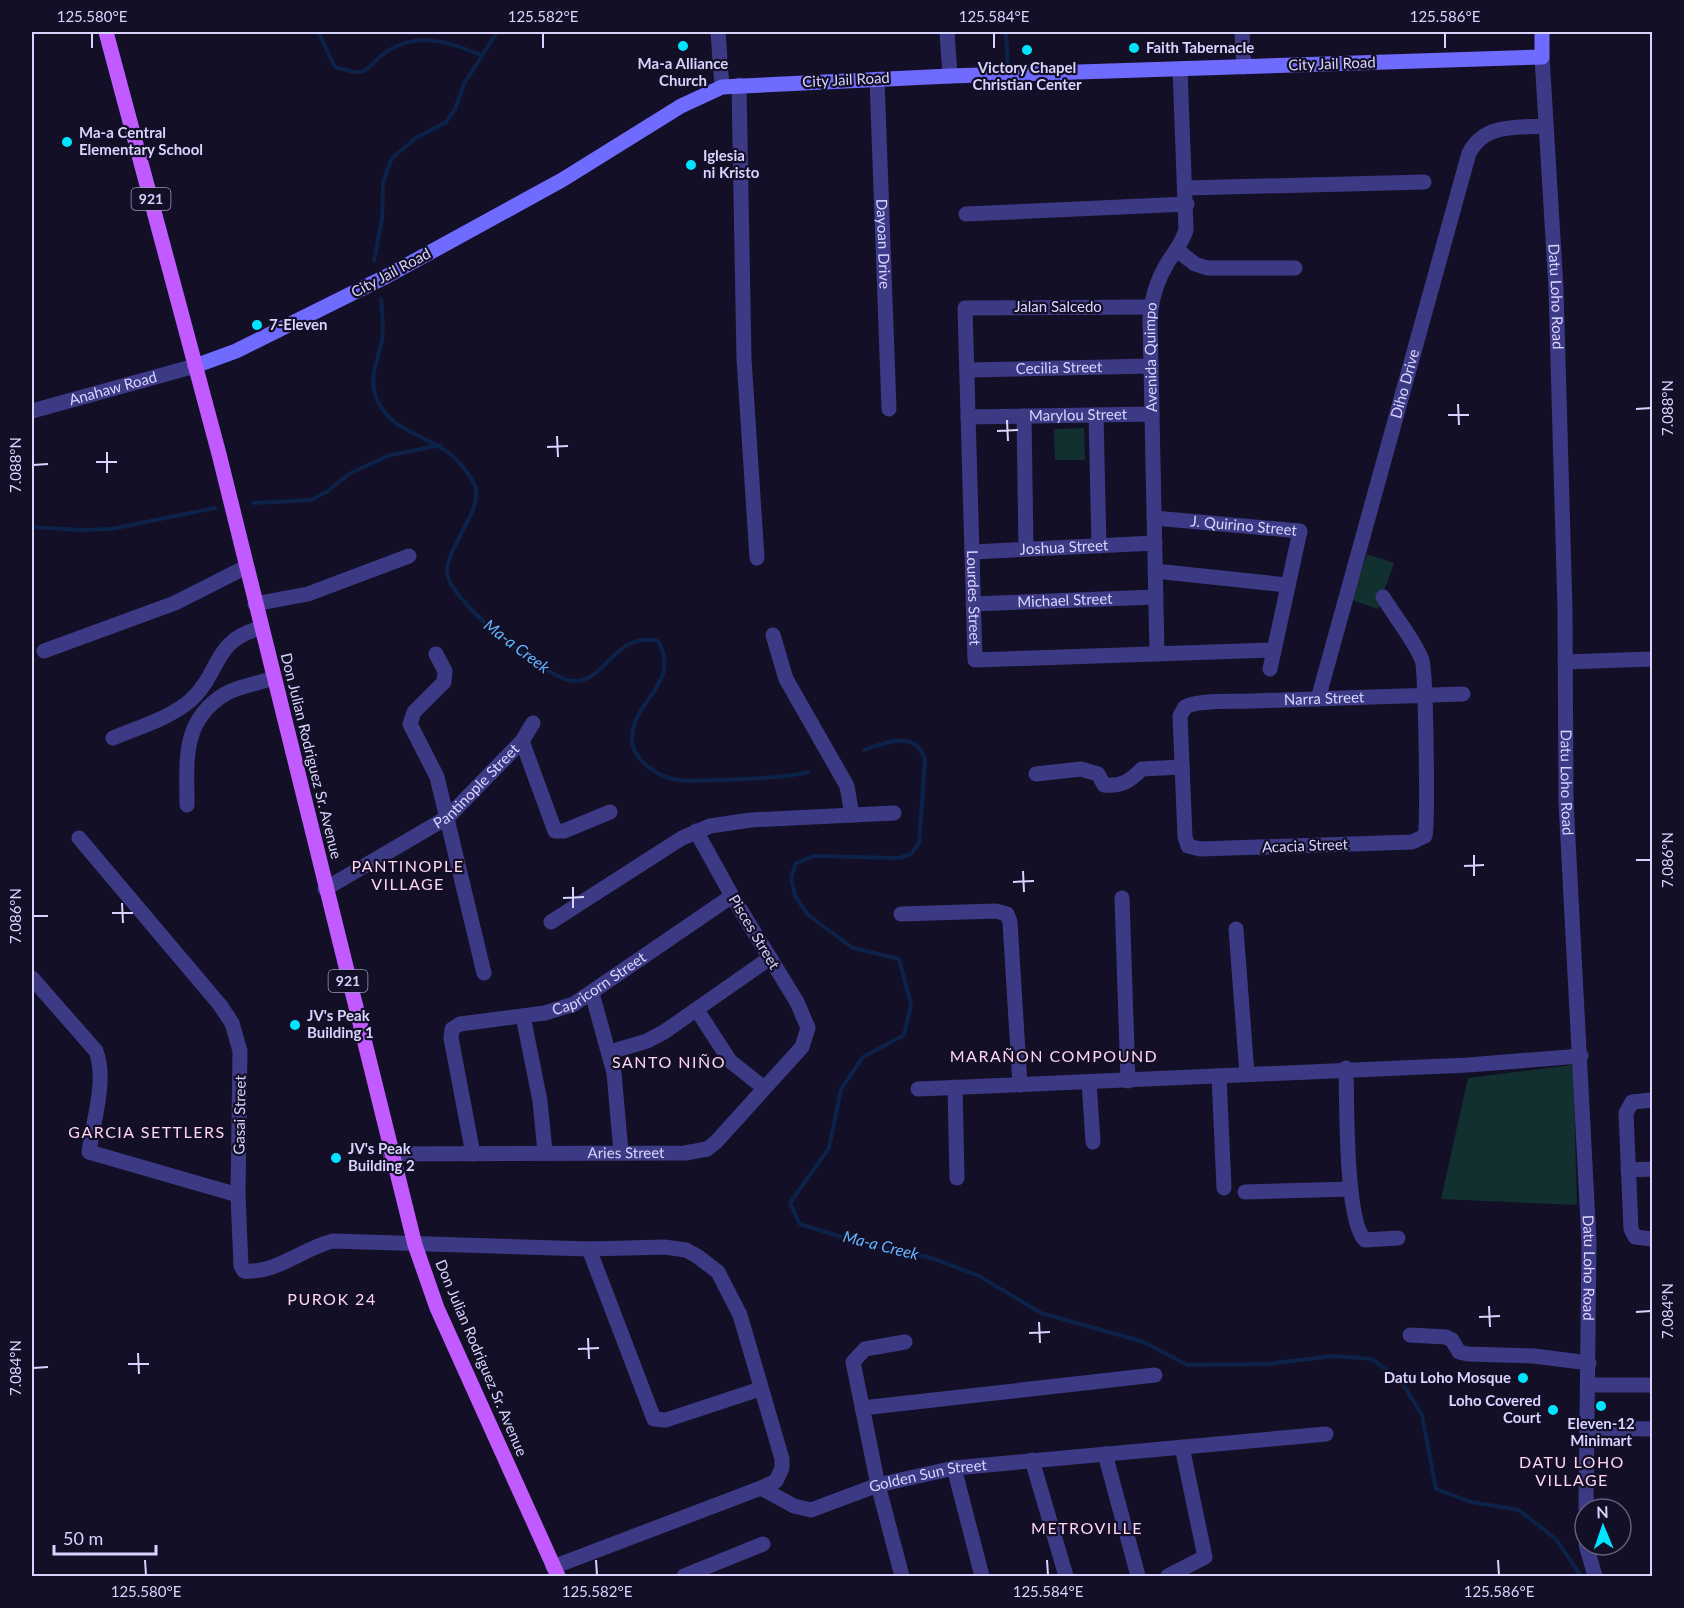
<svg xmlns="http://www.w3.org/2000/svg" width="1684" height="1608" font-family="Lato,sans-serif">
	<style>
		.green { fill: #12302f }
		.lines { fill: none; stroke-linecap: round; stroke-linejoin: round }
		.stream { stroke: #0c2248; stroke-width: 4 }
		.street { stroke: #3d3a85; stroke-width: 15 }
		.secondary { stroke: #6f6bff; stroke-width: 15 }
		.primary { stroke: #c25bff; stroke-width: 15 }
		.ticks { fill: none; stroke: #d9d4ff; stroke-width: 2 }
		.poi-dot { fill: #00e5ff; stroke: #130f26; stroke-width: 2 }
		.labels { text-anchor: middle; stroke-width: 4.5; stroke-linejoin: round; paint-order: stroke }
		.shield { fill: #130f26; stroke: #9e99be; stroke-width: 1.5 }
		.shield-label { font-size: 14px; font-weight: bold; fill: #d9d4ff }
		.poi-label { font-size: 15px; font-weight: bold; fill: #d9d4ff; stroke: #130f26; text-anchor: start }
		.street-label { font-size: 15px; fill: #d9d4ff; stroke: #130f26 }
		.water-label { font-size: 16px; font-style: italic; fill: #62b6ff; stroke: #130f26 }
		.neighbourhood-label { font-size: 16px; letter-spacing: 1.5px; fill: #ffd6f0; stroke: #130f26 }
		.neatline { fill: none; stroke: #d9d4ff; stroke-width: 2 }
		.ticks-label { font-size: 15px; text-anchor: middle; fill: #d9d4ff }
	</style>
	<rect width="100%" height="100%" fill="#130f26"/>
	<g class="green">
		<path d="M 1084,428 L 1085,460 L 1055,460 L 1054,429 Z"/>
		<path d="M 1367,554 L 1394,563 L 1378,609 L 1352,600 Z"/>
		<path d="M 1573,1065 L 1577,1205 L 1441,1199 L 1468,1078 Z"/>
	</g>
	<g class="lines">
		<g class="stream">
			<path d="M 318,32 L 335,67 C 375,80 363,65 391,49 C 421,32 452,43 481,55"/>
			<path d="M 1006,32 L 1008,69"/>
			<path d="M 374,261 L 382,219 L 383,182 L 392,158 L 416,138 L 446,122 L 455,109 L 464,84 L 497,32"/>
			<path d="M 381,299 C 382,312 384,326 382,340 C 378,361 367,380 378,402 C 397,440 447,435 470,477 C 472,480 476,486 476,489 C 480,513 449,545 447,570 C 444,598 542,673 568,680 C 605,689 611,631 658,641 C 682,683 633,700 632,737 C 631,760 659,778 679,780 C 691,782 704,780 716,780 C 747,779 777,779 808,772"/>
			<path d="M 254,503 L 311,500 L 328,491 L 349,474 L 387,456 L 440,445"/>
			<path d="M 32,527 L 81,530 L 111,529 L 215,508"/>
			<path d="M 864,750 C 886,742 918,730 925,761 L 919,843 L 911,854 L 899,858 L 814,856 L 796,863 L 791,877 L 795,896 L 808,915 L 853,948 L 899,959 L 911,1004 L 904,1035 L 863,1057 L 841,1089 L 829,1148 L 790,1203 L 800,1224 L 854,1241 L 932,1258 L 979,1276 L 1041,1313 L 1144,1342 L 1187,1365 L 1267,1364 L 1333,1356 L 1372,1359 L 1401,1381 L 1422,1415 L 1436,1489 L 1471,1502 L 1519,1510 L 1556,1539 L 1581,1576"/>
		</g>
		<g class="street">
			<path d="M 718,32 L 722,87"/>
			<path d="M 947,32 L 950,76"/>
			<path d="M 1242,32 L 1244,67"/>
			<path id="s1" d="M 1542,57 L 1556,288 L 1565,610 L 1566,801 L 1589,1242 L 1586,1509"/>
			<path id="s2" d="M 877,79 L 889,409"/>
			<path d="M 739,85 L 744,359 L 757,558"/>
			<path d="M 1186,188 L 1424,182"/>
			<path d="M 966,214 L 1187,204"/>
			<path d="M 1177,250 L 1195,264 L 1207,268 L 1295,268"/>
			<path id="s3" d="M 1151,307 L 965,308 L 975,660 L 1273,650"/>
			<path id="s4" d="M 967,370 L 1151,366"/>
			<path id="s5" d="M 32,411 L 195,366"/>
			<path d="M 1096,415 L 1099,546"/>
			<path d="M 1024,416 L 1026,549"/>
			<path id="s6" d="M 968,417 L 1152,414"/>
			<path id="s7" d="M 1154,518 L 1300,531 L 1270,669"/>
			<path id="s8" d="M 972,552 L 1155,543"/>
			<path d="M 1155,571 L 1287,585"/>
			<path id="s9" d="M 1383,597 C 1395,617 1413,638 1422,660 C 1426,668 1428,824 1425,836 L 1412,842 L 1200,849 L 1188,846 L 1185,837 L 1180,716 L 1185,707 C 1199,699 1235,702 1253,701 C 1323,699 1393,696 1463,694"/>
			<path d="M 255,604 L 308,594 L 409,556"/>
			<path id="s10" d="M 973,604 L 1156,597"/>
			<path d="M 773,635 L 786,679 L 847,786 L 852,815"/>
			<path d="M 44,651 L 175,603 L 246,567"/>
			<path d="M 436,654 L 445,671 L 444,682 L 414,712 L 410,724 L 437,777 L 484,973"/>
			<path id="s11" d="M 1157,654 L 1150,320 C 1151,300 1157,280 1168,262 C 1175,251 1182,243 1186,230 L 1180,69"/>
			<path d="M 1565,662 L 1652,659"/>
			<path id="s12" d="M 1318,699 L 1469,153 C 1485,123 1516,128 1546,126"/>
			<path d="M 113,738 C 139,727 171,718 192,699 C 222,670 212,641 261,628"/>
			<path d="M 522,741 L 555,831 L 564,831 L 610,812"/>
			<path d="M 1036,774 L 1081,769 L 1098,774 L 1104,785 C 1121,787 1130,781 1142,769 L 1182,767"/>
			<path d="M 187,805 C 187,761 181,721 225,694 C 238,686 258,684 273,678"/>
			<path d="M 79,838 L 220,1005 L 232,1023 L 240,1051 L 238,1195 L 241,1266 L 244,1271 C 276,1274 303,1248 333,1241 L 589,1249 L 664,1247 L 686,1250 L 697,1256 L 718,1272 L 740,1315 L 782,1459 L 782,1468 L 776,1481 L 761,1488"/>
			<path id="s13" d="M 325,889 L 448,817 L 522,741 L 533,723"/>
			<path d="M 1122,898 L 1128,1081"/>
			<path d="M 901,914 L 996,911 L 1007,914 L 1010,922 L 1020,1085"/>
			<path d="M 551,922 L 682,838 L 710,826 L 751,820 L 894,813"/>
			<path d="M 1236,929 L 1247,1074"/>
			<path d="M 32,978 L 96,1051 C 107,1081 93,1121 89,1152 L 238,1195"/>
			<path d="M 592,993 L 614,1073 L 621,1152"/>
			<path d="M 697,1010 L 730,1061 L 764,1088"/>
			<path d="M 523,1016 L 540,1101 L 545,1152"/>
			<path d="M 610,1052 L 647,1041 L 664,1032 L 770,958"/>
			<path d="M 1346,1068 C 1347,1101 1345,1221 1365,1240 L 1398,1238"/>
			<path d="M 1219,1076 L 1224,1188"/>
			<path d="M 1089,1082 L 1093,1142"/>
			<path d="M 955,1087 L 957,1178"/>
			<path d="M 918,1089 L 1468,1065 L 1581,1056"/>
			<path d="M 1652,1100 L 1632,1102 L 1626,1113 L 1631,1229 L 1635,1237 L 1652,1239"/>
			<path id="s14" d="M 390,1154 L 685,1153 L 707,1149 L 716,1142 L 802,1047 L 808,1028 L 797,1002 L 732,896 L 696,831"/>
			<path id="s15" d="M 473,1154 L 451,1038 L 452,1029 L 460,1024 L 545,1013 L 574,1004 L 732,896"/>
			<path d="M 1628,1170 L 1652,1169"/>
			<path d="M 1245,1192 L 1351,1189"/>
			<path d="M 589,1249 L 654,1419 L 666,1420 L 760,1389"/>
			<path d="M 1410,1335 L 1446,1337 L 1452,1340 L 1459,1352 L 1468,1354 L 1534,1356 L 1589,1363"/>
			<path d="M 1589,1385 L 1652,1385"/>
			<path d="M 862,1408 L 1155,1375"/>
			<path d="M 1588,1428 L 1652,1429"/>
			<path d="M 1105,1454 L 1138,1576"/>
			<path d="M 1032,1460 L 1066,1576"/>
			<path d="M 954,1468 L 982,1576"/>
			<path d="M 1586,1545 L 1595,1576"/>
			<path id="s16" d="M 553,1567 L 761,1488 L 794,1506 L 811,1510 L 878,1485 L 954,1468 L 1326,1434"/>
			<path d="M 684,1576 L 763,1544"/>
			<path d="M 902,1576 L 878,1485 L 853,1362 L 865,1349 L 905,1342"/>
			<path d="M 1168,1576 L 1205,1557 L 1182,1447"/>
		</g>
		<path class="secondary" d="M 195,366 L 236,351 L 387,276 L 562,180 L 681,106 L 722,87 L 950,76 L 1542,57 L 1542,32"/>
		<path class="primary" d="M 106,32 L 219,454 L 415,1245 L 437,1308 L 558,1576"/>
	</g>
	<path class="ticks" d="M 92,33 L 92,48M 543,33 L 543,48M 994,33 L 994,48M 1445,33 L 1445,48M 1458,404 L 1459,425M 1636,409 L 1651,408M 1448,415 L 1469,415M 1007,420 L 1008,441M 997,431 L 1018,430M 557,436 L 558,457M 547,447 L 568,446M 107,452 L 107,473M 96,462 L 117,462M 33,465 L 48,464M 1474,855 L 1474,876M 1636,860 L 1651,860M 1464,866 L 1484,865M 1023,871 L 1024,892M 1013,882 L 1034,881M 573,887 L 573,908M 563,898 L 584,897M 122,903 L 123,923M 112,913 L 133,913M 33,916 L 48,916M 1489,1306 L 1490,1327M 1636,1312 L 1651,1311M 1479,1317 L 1500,1316M 1039,1322 L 1040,1343M 1029,1333 L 1050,1332M 588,1338 L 589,1359M 578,1349 L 599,1348M 138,1353 L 139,1374M 128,1364 L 149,1364M 33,1368 L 48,1367M 145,1560 L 146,1575M 596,1560 L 597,1575M 1047,1560 L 1048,1575M 1498,1560 L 1499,1575"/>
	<g class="poi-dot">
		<circle cx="683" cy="46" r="6"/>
		<circle cx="1134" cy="48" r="6"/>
		<circle cx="1027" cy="50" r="6"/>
		<circle cx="67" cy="142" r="6"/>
		<circle cx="691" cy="165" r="6"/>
		<circle cx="257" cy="325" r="6"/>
		<circle cx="295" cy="1025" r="6"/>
		<circle cx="336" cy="1158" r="6"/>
		<circle cx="1523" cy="1378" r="6"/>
		<circle cx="1601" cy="1406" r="6"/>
		<circle cx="1553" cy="1410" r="6"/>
	</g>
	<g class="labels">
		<g class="shield">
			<rect x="131.5" y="188" width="39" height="22" rx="4.5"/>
			<rect x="328.5" y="970" width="39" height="22" rx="4.5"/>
		</g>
		<g class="shield-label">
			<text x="151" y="204">921</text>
			<text x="348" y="986">921</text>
		</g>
		<g class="poi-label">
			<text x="1146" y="53">Faith Tabernacle</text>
			<text x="683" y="69" text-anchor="middle">Ma-a Alliance<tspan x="683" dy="17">Church</tspan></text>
			<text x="1027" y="73" text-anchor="middle">Victory Chapel<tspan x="1027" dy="17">Christian Center</tspan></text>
			<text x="79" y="138">Ma-a Central<tspan x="79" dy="17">Elementary School</tspan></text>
			<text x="703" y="161">Iglesia<tspan x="703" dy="17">ni Kristo</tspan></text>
			<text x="269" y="330">7-Eleven</text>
			<text x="307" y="1021">JV's Peak<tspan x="307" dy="17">Building 1</tspan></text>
			<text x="348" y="1154">JV's Peak<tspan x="348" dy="17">Building 2</tspan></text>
			<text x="1511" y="1383" text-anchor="end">Datu Loho Mosque</text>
			<text x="1541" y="1406" text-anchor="end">Loho Covered<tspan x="1541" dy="17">Court</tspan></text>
			<text x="1601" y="1429" text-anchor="middle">Eleven-12<tspan x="1601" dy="17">Minimart</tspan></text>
		</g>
		<g class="street-label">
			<text transform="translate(1332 64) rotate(-2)" y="5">City Jail Road</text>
			<text transform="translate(846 80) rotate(-3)" y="5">City Jail Road</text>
			<text dy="5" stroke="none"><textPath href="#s2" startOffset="165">Dayoan Drive</textPath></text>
			<text transform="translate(391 273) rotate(-28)" y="5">City Jail Road</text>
			<text dy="5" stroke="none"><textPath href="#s1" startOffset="240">Datu Loho Road</textPath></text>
			<text x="1058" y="312">Jalan Salcedo</text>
			<text dy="5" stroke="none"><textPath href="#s11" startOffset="297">Avenida Quimpo</textPath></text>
			<text dy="5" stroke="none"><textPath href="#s4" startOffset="92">Cecilia Street</textPath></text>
			<text dy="5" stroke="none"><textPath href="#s12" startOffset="327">Diho Drive</textPath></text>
			<text dy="5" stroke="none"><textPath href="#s5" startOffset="84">Anahaw Road</textPath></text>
			<text dy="5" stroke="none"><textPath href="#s6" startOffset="110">Marylou Street</textPath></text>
			<text dy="5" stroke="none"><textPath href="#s7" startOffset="90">J. Quirino Street</textPath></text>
			<text dy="5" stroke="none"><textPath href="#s8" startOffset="92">Joshua Street</textPath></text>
			<text dy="5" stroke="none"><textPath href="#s3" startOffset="476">Lourdes Street</textPath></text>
			<text dy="5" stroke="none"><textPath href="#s10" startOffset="92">Michael Street</textPath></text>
			<text dy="5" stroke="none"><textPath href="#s9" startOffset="770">Narra Street</textPath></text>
			<text transform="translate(311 756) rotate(76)" y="5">Don Julian Rodriguez Sr. Avenue</text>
			<text dy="5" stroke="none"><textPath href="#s1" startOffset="726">Datu Loho Road</textPath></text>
			<text dy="5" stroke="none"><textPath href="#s13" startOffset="184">Pantinople Street</textPath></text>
			<text transform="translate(1305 846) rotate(-2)" y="5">Acacia Street</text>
			<text transform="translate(754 932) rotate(59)" y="5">Pisces Street</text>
			<text dy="5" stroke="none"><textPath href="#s15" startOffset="284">Capricorn Street</textPath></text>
			<text transform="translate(240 1115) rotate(-89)" y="5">Gasai Street</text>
			<text dy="5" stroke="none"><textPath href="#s14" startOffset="236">Aries Street</textPath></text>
			<text dy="5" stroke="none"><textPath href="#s1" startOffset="1212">Datu Loho Road</textPath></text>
			<text transform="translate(481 1358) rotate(67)" y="5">Don Julian Rodriguez Sr. Avenue</text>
			<text dy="5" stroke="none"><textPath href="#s16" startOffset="400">Golden Sun Street</textPath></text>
		</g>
		<g class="water-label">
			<text transform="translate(517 646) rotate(37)" y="6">Ma-a Creek</text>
			<text transform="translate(881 1245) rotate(14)" y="6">Ma-a Creek</text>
		</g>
		<g class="neighbourhood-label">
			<text x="408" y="872">PANTINOPLE<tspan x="408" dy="18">VILLAGE</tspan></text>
			<text x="1054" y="1062">MARAÑON COMPOUND</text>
			<text x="669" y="1068">SANTO NIÑO</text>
			<text x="147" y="1138">GARCIA SETTLERS</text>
			<text x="332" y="1305">PUROK 24</text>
			<text x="1572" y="1468">DATU LOHO<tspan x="1572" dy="18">VILLAGE</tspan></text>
			<text x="1087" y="1534">METROVILLE</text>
		</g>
	</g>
	<rect width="1684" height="1608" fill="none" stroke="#130f26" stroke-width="66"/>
	<g transform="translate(1603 1527) rotate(358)"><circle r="28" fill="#130f26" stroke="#625e7d" stroke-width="1.5"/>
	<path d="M0-4.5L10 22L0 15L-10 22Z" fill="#00e5ff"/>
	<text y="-9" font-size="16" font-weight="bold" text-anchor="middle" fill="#d9d4ff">N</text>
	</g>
	<path d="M54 1545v9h102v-9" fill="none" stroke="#d9d4ff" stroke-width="3"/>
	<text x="63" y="1545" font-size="18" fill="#d9d4ff" stroke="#130f26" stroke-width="4.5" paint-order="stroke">50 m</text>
	<rect x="33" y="33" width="1618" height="1542" class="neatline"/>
	<g class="ticks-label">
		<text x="92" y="22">125.580°E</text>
		<text x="543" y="22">125.582°E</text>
		<text x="994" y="22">125.584°E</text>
		<text x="1445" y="22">125.586°E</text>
		<text transform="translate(1668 408) rotate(-90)" y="5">7.088°N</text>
		<text transform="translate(16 465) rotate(-90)" y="5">7.088°N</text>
		<text transform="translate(1668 860) rotate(-90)" y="5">7.086°N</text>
		<text transform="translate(16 916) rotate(-90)" y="5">7.086°N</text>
		<text transform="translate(1668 1311) rotate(-90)" y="5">7.084°N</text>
		<text transform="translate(16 1368) rotate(-90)" y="5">7.084°N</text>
		<text x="146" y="1597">125.580°E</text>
		<text x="597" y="1597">125.582°E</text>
		<text x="1048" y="1597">125.584°E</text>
		<text x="1499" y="1597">125.586°E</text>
	</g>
</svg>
